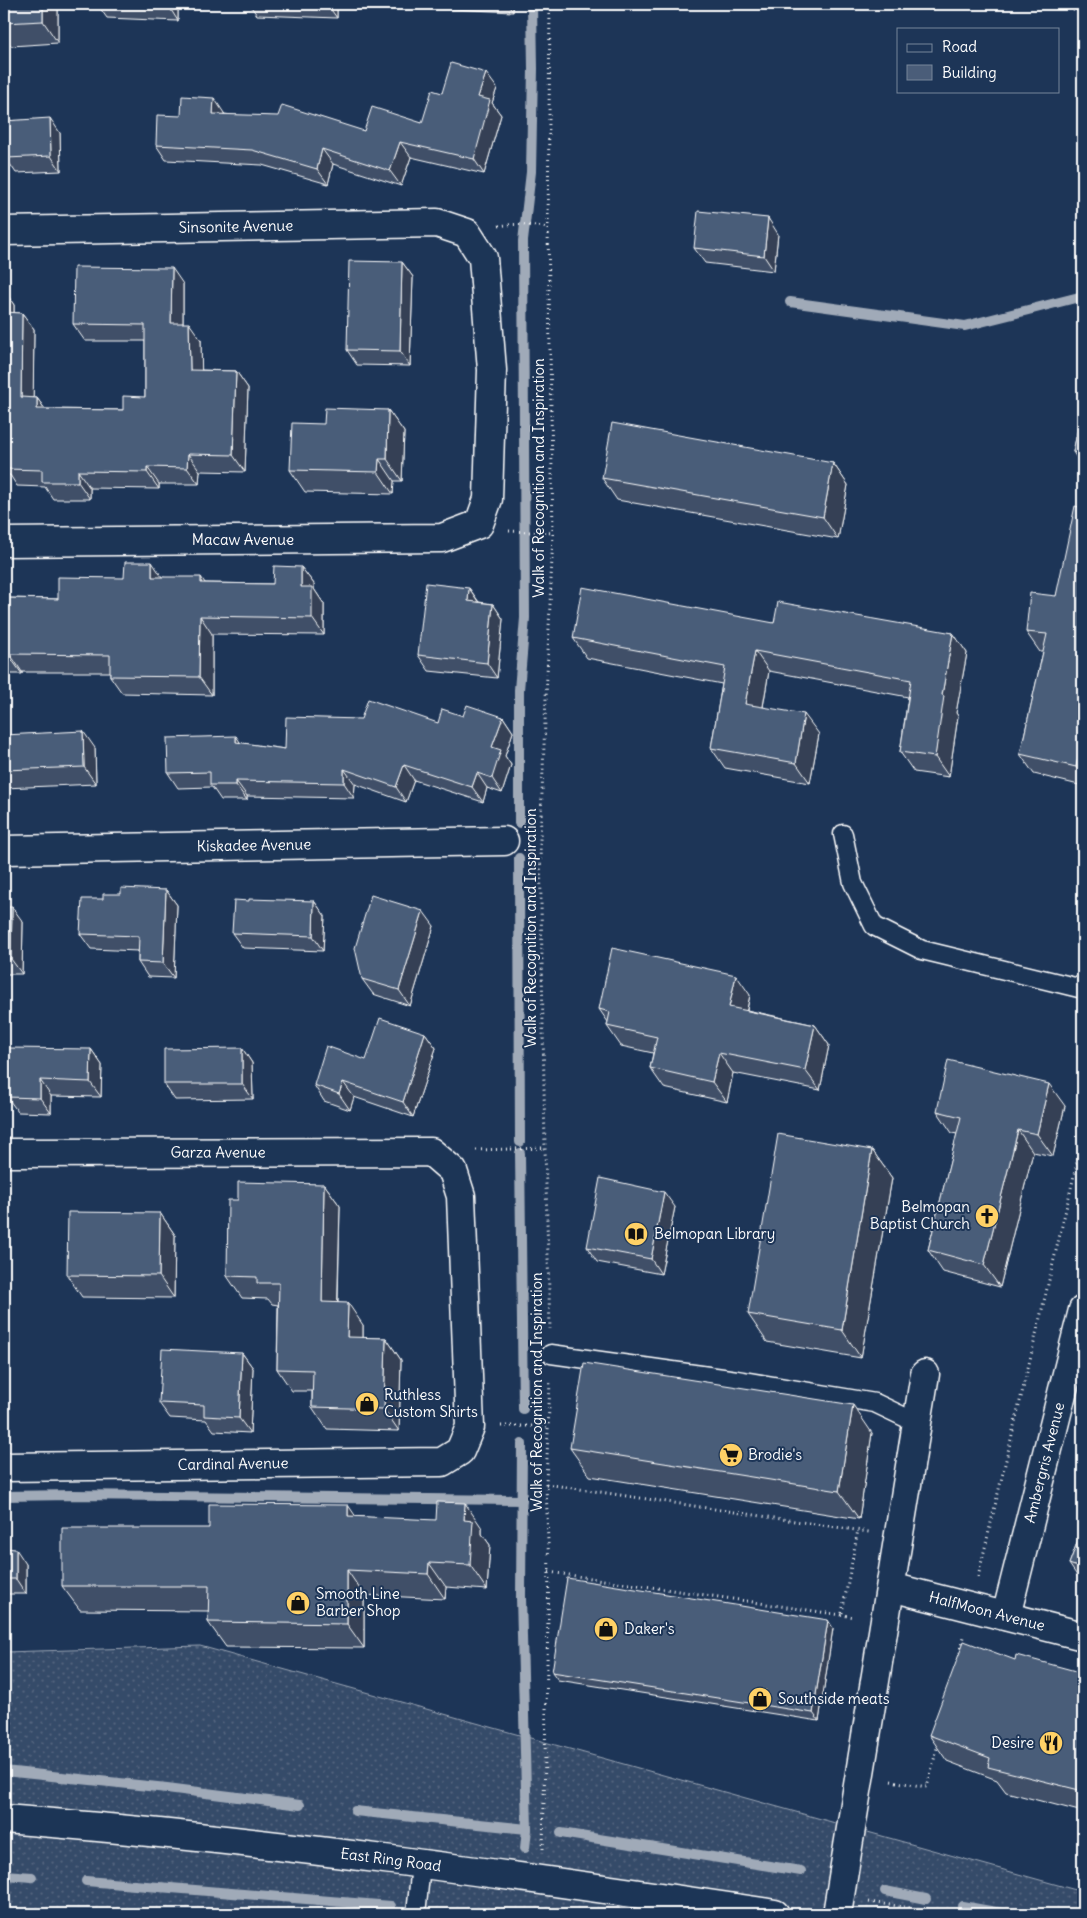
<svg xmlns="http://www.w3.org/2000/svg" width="1087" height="1918" font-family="Delius,sans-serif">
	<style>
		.grass { fill: url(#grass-dots); stroke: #9aa5b4 }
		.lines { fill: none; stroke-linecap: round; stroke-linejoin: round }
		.stream { stroke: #a0aab8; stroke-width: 10 }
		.service-casing { stroke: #fff; stroke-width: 21 }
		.minor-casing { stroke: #fff; stroke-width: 31 }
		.secondary-casing { stroke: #fff; stroke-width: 31 }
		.path { stroke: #fff; stroke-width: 3; stroke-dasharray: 1 4; stroke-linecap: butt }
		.service { stroke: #1d3557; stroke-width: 18 }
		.minor { stroke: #1d3557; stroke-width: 28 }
		.secondary { stroke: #1d3557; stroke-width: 28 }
		.wall { fill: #405068; stroke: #fff }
		.shaded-wall { fill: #344155; stroke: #fff }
		.building { fill: #4a5d79; stroke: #fff }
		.labels { text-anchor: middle; stroke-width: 4; stroke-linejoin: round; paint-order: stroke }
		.street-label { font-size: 15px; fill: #fff; stroke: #1d3557 }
		.poi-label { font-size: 15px; fill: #fff; stroke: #1d3557; text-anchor: start }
	</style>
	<defs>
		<pattern id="grass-dots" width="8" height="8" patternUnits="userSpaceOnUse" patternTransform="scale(1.25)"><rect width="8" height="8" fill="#364b69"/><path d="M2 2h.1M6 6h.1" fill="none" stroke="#546680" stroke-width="1.8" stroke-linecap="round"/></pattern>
	</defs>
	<rect width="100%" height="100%" fill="#1d3557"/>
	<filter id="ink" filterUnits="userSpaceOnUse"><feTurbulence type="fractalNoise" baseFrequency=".02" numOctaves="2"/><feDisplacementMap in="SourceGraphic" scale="10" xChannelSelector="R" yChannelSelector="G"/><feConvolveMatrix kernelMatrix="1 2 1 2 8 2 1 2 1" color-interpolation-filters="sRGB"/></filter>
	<g filter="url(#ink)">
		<path class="grass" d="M 200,1646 L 1083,1892 L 1083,1914 L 4,1914 L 4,1652 Z"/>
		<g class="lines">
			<g class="stream">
				<path d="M 790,302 L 965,326 L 1083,296"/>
				<path d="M 519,823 L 519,690 L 525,618 L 523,241 L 531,172 L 533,69 L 532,4"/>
				<path d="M 519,858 L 520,1142"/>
				<path d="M 520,1153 L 523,1409"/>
				<path d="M 522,1444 L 521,1597 L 527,1829 L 525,1848"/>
				<path d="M 4,1496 L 73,1495 L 522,1500"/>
				<path d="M 4,1771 L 167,1788 L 300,1805"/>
				<path d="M 355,1811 L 527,1829"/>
				<path d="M 561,1833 L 801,1871"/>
				<path d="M 4,1875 L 32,1877"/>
				<path d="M 86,1881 L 391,1906"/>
				<path d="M 885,1891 L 926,1899"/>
				<path d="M 962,1906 L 1007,1914"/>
				<path d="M 446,1914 L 447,1914"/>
			</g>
			<g class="service-casing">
				<g id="service">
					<path d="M 843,834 L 853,883 L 874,926 L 922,950 L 1083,989"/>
					<path d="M 551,1354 L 737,1380 L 875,1403 L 917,1423"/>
					<path d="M 416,1914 L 421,1865"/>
				</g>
			</g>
			<g class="minor-casing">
				<g id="minor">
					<path id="s1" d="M 4,231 L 437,223 L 467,233 L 483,258 L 492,370 L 488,499 L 479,524 L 442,538 L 4,542"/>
					<path id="s2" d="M 4,850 L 504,841"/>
					<path id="s3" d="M 4,1153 L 431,1152 L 453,1171 L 461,1196 L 470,1427 L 460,1451 L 442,1462 L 4,1467"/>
					<path id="s4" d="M 891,1587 L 1083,1636"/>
					<path id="s5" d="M 1006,1616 L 1083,1310"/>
					<path d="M 837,1914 L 925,1374"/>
				</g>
			</g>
			<g class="secondary-casing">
				<g id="secondary">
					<path id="s6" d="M 4,1819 C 262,1839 519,1876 775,1914"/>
				</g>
			</g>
			<g class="path">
				<path d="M 550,4 L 548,228 L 553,533 L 540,840 L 545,1148 L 550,1329"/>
				<path d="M 1054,4 L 1083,13"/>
				<path d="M 499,226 C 515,223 532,225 548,228"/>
				<path d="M 509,531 L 553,533"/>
				<path d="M 476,1150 L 545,1148"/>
				<path d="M 501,1426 L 548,1426"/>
				<path d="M 546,1484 L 869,1532"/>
				<path d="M 549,1572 L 855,1617"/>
				<path d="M 978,1577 L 1083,1138"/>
				<path d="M 842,1613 L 858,1530"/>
				<path d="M 960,1653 L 964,1637"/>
				<path d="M 891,1781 L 927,1787 L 938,1744"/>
				<path d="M 543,1849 L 549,1572 L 546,1484 L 550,1380"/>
				<path d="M 869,1902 L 953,1914"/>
			</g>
			<use href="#service" class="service"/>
			<use href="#minor" class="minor"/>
			<use href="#secondary" class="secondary"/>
		</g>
		<g class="wall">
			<path d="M 4,4 L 58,4 L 58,43 L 11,46 L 4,36 Z"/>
			<path d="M 97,4 L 178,4 L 178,21 L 107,18 Z"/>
			<path d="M 249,4 L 337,4 L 337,18 L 257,15 Z"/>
			<path d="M 448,4 L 513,4 L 513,12 L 452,9 Z"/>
			<path d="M 497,88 L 492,103 L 501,115 L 484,174 L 411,157 L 401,186 L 333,164 L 328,184 L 262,165 L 166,160 L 156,145 L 181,116 L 224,113 L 224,114 L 364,131 L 422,123 L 442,93 Z"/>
			<path d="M 60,133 L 61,171 L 16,173 L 6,158 Z"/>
			<path d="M 778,234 L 774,271 L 705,263 L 694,248 Z"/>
			<path d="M 402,262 L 413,277 L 410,366 L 357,365 L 347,350 Z"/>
			<path d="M 183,284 L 183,323 L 201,340 L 201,370 L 236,371 L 248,388 L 245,472 L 200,471 L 199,484 L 159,484 L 159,489 L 90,488 L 90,499 L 53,499 L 45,487 L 17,486 L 10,475 L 4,475 L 4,290 L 14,305 L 14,313 L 22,313 L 34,329 L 33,398 L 37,398 L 45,409 L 123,410 L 145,397 L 145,341 L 85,341 L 73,324 Z"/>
			<path d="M 1083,405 L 1083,467 L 1073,452 Z"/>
			<path d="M 388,410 L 404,432 L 402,481 L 394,481 L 393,494 L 305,492 L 290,470 L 324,424 Z"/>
			<path d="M 833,463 L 848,485 L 838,539 L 617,500 L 602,478 Z"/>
			<path d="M 1083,508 L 1083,786 L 1034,774 L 1020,754 L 1043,652 L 1040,652 L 1026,632 L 1056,596 Z"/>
			<path d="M 301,567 L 314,584 L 314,589 L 324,604 L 324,635 L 212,634 L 212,695 L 122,693 L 110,676 L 110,672 L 22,672 L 22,674 L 4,674 L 4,598 L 58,599 L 124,578 L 162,577 L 205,583 L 273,584 Z"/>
			<path d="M 469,588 L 479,602 L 493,604 L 503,619 L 497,678 L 429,671 L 418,655 Z"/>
			<path d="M 774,623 L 953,633 L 967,653 L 956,713 L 958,716 L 949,777 L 914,772 L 900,752 L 908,697 L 769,671 L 763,707 L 819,734 L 810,783 L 725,768 L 711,748 L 722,684 L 587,658 L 573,638 Z"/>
			<path d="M 463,716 L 503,717 L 513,732 L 505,756 L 511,765 L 502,793 L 487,788 L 483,802 L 414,780 L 406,802 L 355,784 L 354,798 L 247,796 L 247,800 L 221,800 L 212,787 L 178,788 L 168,773 L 241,743 L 285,749 L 438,723 Z"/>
			<path d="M 4,735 L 95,748 L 96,784 L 4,788 Z"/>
			<path d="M 166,890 L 177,905 L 174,978 L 148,977 L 138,962 L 138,951 L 91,949 L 80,934 L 103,899 L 121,894 Z"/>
			<path d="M 314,901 L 325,916 L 323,951 L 243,948 L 232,933 Z"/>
			<path d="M 4,907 L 23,922 L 22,974 L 4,974 Z"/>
			<path d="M 434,926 L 410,1006 L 373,994 L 362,979 Z"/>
			<path d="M 750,995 L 747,1010 L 815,1025 L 829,1045 L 820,1090 L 733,1073 L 727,1102 L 664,1088 L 650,1068 L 653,1053 L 621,1046 L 607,1026 L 608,1022 L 599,1009 Z"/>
			<path d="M 425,1033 L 436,1048 L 413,1117 L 354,1097 L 350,1110 L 324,1101 L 314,1085 Z"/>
			<path d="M 242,1048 L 252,1063 L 253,1099 L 175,1100 L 164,1084 Z"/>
			<path d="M 91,1049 L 102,1065 L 101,1097 L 51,1096 L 51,1113 L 18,1112 L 7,1097 Z"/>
			<path d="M 1065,1106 L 1053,1156 L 1033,1152 L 1000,1287 L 943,1272 L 928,1250 L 957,1134 L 952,1133 L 937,1111 Z"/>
			<path d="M 872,1150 L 892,1178 L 861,1358 L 767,1342 L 748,1314 Z"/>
			<path d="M 324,1184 L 340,1206 L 338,1303 L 363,1325 L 363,1338 L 386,1338 L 401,1360 L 399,1431 L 327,1429 L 312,1407 L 312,1391 L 292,1391 L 277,1369 L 278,1305 L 272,1304 L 268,1299 L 242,1298 L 227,1276 L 238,1200 Z"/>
			<path d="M 675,1207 L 661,1274 L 597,1262 L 587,1247 Z"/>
			<path d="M 160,1213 L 175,1235 L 174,1298 L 82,1297 L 67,1275 Z"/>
			<path d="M 242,1353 L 253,1368 L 250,1433 L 214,1431 L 206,1420 L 170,1418 L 159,1403 Z"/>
			<path d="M 872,1433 L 859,1519 L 590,1476 L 570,1448 Z"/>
			<path d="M 355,1516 L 482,1528 L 482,1534 L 490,1545 L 487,1590 L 446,1587 L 445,1599 L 364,1595 L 364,1648 L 226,1647 L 208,1622 L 209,1611 L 80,1610 L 62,1586 L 209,1528 Z"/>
			<path d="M 1083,1527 L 1083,1584 L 1069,1564 Z"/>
			<path d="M 4,1548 L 26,1564 L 26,1594 L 4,1594 Z"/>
			<path d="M 833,1628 L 819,1721 L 558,1680 L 552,1672 Z"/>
			<path d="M 1015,1660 L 1083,1673 L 1083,1812 L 1006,1792 L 997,1780 L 947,1761 L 929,1735 Z"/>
		</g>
		<g class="shaded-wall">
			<path d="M 43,4 L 58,4 L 58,43 L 43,21 Z"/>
			<path d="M 168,4 L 178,4 L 178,21 L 168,5 Z"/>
			<path d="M 327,4 L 337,4 L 337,18 Z"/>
			<path d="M 507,4 L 513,4 L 513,12 Z"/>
			<path d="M 486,73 L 497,88 L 492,103 L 501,115 L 484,174 L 474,159 L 478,97 Z"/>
			<path d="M 214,98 L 224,113 L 224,129 L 213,114 Z"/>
			<path d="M 50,118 L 60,133 L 61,171 L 51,156 Z"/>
			<path d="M 400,142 L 411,157 L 401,186 L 390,171 Z"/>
			<path d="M 322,149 L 333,164 L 328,184 L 317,169 Z"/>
			<path d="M 768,218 L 778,234 L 774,271 L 764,256 Z"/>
			<path d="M 402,262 L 413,277 L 410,366 L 400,351 Z"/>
			<path d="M 172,268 L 183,284 L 183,340 L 171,323 Z"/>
			<path d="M 4,290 L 14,305 L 14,329 L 4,315 Z"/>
			<path d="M 22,313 L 34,329 L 33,414 L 21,397 Z"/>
			<path d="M 189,323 L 201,340 L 202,387 L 190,370 Z"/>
			<path d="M 236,371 L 248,388 L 245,472 L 233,455 Z"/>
			<path d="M 37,398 L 49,415 L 37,409 Z"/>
			<path d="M 388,410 L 404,432 L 402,481 L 387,459 Z"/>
			<path d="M 188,454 L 200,471 L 199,484 L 187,468 Z"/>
			<path d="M 379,459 L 394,481 L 393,494 L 378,472 Z"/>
			<path d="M 833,463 L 848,485 L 838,539 L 823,517 Z"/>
			<path d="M 147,467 L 159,484 L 159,489 L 147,472 Z"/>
			<path d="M 78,471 L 90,488 L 90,499 L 78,482 Z"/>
			<path d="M 152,562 L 164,580 L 152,577 Z"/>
			<path d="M 301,567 L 314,584 L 314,589 L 324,604 L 324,635 L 312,618 L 301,587 Z"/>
			<path d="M 201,577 L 213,595 L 201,583 Z"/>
			<path d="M 469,588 L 479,603 L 468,601 Z"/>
			<path d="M 493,604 L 503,619 L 497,678 L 487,663 Z"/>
			<path d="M 200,616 L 212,634 L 212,695 L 199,677 Z"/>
			<path d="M 953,633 L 967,653 L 956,713 L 958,716 L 949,777 L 935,757 L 942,695 Z"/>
			<path d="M 755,651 L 769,671 L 760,724 L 745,704 Z"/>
			<path d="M 10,654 L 22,672 L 22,674 L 10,657 Z"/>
			<path d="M 804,714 L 819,734 L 810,783 L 796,763 Z"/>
			<path d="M 503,717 L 513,732 L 505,756 L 511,765 L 502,793 L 492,778 L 492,747 Z"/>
			<path d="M 83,731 L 95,748 L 96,784 L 84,767 Z"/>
			<path d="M 1083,734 L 1083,777 L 1076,767 Z"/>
			<path d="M 236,736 L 246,751 L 236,742 Z"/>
			<path d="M 404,765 L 414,780 L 406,802 L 396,787 Z"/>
			<path d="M 344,769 L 355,784 L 354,798 L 344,783 Z"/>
			<path d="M 477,773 L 487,788 L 483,802 L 472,787 Z"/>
			<path d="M 236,781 L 247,796 L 247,800 L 236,785 Z"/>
			<path d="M 166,890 L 177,905 L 174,978 L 163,963 Z"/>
			<path d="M 314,901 L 325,916 L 323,951 L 313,936 Z"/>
			<path d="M 12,907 L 23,922 L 22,974 L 11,959 Z"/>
			<path d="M 423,911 L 434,926 L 410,1006 L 399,990 Z"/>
			<path d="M 736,975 L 750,995 L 743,1027 L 729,1007 Z"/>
			<path d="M 815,1025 L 829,1045 L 820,1090 L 805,1070 Z"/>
			<path d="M 425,1033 L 436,1048 L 413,1117 L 403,1102 Z"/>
			<path d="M 242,1048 L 252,1063 L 253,1099 L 242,1084 Z"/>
			<path d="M 91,1049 L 102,1065 L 101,1097 L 90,1082 Z"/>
			<path d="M 719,1053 L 733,1073 L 727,1102 L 712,1082 Z"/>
			<path d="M 40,1080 L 51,1096 L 51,1113 L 40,1098 Z"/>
			<path d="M 343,1082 L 354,1097 L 350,1110 L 339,1094 Z"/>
			<path d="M 1049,1084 L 1065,1106 L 1053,1156 L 1037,1134 Z"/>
			<path d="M 1018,1130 L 1033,1152 L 1000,1287 L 984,1265 Z"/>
			<path d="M 872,1150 L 892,1178 L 861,1358 L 842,1330 Z"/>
			<path d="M 324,1184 L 340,1206 L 337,1324 L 322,1302 Z"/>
			<path d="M 664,1192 L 675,1207 L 661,1274 L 651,1259 Z"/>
			<path d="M 160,1213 L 175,1235 L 174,1298 L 159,1276 Z"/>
			<path d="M 348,1303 L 363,1325 L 363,1359 L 347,1337 Z"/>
			<path d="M 386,1338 L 401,1360 L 399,1431 L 384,1409 Z"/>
			<path d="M 242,1353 L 253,1368 L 250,1433 L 239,1418 Z"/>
			<path d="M 853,1405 L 872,1433 L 859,1519 L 839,1491 Z"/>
			<path d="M 465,1503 L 482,1528 L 482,1534 L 490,1545 L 487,1590 L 470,1565 L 464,1520 Z"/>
			<path d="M 348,1505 L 365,1530 L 348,1516 Z"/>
			<path d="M 16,1549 L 26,1564 L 26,1594 L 16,1579 Z"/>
			<path d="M 429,1563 L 446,1587 L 445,1599 L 428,1574 Z"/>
			<path d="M 347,1570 L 364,1595 L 364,1648 L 347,1624 Z"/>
			<path d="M 828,1620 L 833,1628 L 819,1721 L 813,1713 Z"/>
		</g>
		<g class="building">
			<path d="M 4,4 L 43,4 L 43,21 L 4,23 Z"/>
			<path d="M 127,4 L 168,4 L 168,5 Z"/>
			<path d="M 451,63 L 486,73 L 478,97 L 490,100 L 474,159 L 400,142 L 390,171 L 322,149 L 317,169 L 252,150 L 156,145 L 157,115 L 181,116 L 182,96 L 214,98 L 213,114 L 278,116 L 282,105 L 364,131 L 372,107 L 422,123 L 432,90 L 442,93 Z"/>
			<path d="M 50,118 L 51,156 L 6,158 L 4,121 Z"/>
			<path d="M 698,211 L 768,218 L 764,256 L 694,248 Z"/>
			<path d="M 349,261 L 402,262 L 400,351 L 347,350 Z"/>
			<path d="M 74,267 L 172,268 L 171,323 L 189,323 L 190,370 L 236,371 L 233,455 L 188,454 L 187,468 L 147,467 L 147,472 L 78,471 L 78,482 L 42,482 L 42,470 L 6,469 L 5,459 L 4,459 L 4,312 L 22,313 L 21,397 L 37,398 L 37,409 L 123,410 L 123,396 L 145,397 L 145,325 L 73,324 Z"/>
			<path d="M 1083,405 L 1083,454 L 1073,452 Z"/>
			<path d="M 325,408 L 388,410 L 387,459 L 379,459 L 378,472 L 290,470 L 292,423 L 324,424 Z"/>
			<path d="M 612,423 L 833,463 L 823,517 L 602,478 Z"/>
			<path d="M 1075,506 L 1083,508 L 1083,734 L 1076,767 L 1020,754 L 1047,634 L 1026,632 L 1030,593 L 1056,596 Z"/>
			<path d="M 125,562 L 152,562 L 152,577 L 201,577 L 201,583 L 273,584 L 274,566 L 301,567 L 301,587 L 312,587 L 312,618 L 200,616 L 199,677 L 110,676 L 110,655 L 10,654 L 10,657 L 4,657 L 4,598 L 58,599 L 58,577 L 124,578 Z"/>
			<path d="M 426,583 L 469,588 L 468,601 L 493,604 L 487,663 L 418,655 Z"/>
			<path d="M 582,587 L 774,623 L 778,602 L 953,633 L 942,695 L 944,696 L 935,757 L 900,752 L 911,680 L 755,651 L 745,704 L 804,714 L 796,763 L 711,748 L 725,667 L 573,638 Z"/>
			<path d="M 368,699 L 438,723 L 442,709 L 463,716 L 467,705 L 503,717 L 492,747 L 501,750 L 492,778 L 477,773 L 472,787 L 404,765 L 396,787 L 344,769 L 344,783 L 236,781 L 236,785 L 210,785 L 210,772 L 168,773 L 167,738 L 236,736 L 236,742 L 285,749 L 286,717 L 361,719 Z"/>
			<path d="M 83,731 L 84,767 L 4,770 L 4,735 Z"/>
			<path d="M 121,888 L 166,890 L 163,963 L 138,962 L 139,936 L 80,934 L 82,899 L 103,899 L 103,894 L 121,894 Z"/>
			<path d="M 371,895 L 423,911 L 399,990 L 362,979 L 355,948 Z"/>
			<path d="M 249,899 L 314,901 L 313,936 L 232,933 L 234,900 L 249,901 Z"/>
			<path d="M 4,907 L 12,907 L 11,959 L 4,959 Z"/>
			<path d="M 612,948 L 736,975 L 729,1007 L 815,1025 L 805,1070 L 719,1053 L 712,1082 L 650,1068 L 657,1037 L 607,1026 L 610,1012 L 599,1009 Z"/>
			<path d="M 380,1018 L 425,1033 L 403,1102 L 343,1082 L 339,1094 L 314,1085 L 326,1046 L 366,1060 Z"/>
			<path d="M 8,1048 L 91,1049 L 90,1082 L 40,1080 L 40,1098 L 7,1097 Z"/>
			<path d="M 242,1048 L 242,1084 L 164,1084 L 164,1049 Z"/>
			<path d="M 948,1060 L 1049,1084 L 1037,1134 L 1018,1130 L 984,1265 L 928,1250 L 961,1117 L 937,1111 Z"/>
			<path d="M 778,1134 L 872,1150 L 842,1330 L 748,1314 Z"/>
			<path d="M 600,1178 L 664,1192 L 651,1259 L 587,1247 Z"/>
			<path d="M 238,1182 L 324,1184 L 322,1302 L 348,1303 L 347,1337 L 386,1338 L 384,1409 L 312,1407 L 313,1370 L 277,1369 L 279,1283 L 257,1283 L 257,1277 L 227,1276 L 228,1200 L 238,1200 Z"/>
			<path d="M 68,1212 L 160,1213 L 159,1276 L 67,1275 Z"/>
			<path d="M 162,1349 L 242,1353 L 239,1418 L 204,1416 L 204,1405 L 159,1403 Z"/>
			<path d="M 584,1363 L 853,1405 L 839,1491 L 570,1448 Z"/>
			<path d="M 437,1502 L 465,1503 L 464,1520 L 473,1521 L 470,1565 L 429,1563 L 428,1574 L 347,1570 L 347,1624 L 208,1622 L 209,1586 L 62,1586 L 62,1528 L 209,1528 L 209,1504 L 348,1505 L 348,1516 L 436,1520 Z"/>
			<path d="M 1083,1527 L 1083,1569 L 1069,1564 Z"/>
			<path d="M 4,1548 L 16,1549 L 16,1579 L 4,1579 Z"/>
			<path d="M 567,1578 L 828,1620 L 813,1713 L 552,1672 Z"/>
			<path d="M 964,1641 L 1015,1660 L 1016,1655 L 1083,1673 L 1083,1791 L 988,1767 L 990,1758 L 929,1735 Z"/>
		</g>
	</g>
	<defs>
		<g id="church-disc" transform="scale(1.25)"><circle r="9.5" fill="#ffd166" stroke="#1d3557"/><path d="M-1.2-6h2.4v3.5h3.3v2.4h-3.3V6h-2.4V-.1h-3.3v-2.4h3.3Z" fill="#111"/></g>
		<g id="library-disc" transform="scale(1.25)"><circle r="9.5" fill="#ffd166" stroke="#1d3557"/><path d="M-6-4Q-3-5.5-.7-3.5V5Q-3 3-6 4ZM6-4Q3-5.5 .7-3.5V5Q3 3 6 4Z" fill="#111"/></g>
		<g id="shop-disc" transform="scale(1.25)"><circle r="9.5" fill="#ffd166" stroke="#1d3557"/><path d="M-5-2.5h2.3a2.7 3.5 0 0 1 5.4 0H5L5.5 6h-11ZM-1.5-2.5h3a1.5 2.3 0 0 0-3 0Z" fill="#111"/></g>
		<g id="supermarket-disc" transform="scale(1.25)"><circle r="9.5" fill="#ffd166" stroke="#1d3557"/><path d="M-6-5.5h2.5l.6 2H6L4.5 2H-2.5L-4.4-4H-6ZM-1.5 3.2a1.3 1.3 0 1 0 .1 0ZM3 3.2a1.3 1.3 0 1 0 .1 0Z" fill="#111"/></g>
		<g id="restaurant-disc" transform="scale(1.25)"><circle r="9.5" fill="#ffd166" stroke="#1d3557"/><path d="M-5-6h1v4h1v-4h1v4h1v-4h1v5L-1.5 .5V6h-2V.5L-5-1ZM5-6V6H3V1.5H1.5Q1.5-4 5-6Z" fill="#111"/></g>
	</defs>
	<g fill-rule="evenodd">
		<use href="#church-disc" x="987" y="1216"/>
		<use href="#library-disc" x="636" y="1234"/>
		<use href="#shop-disc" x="367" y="1404"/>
		<use href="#supermarket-disc" x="731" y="1455"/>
		<use href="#shop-disc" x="298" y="1603"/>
		<use href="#shop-disc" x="606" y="1629"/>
		<use href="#shop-disc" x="760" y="1699"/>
		<use href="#restaurant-disc" x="1051" y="1743"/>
	</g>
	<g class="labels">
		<g class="street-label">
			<text dy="5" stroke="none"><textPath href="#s1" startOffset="232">Sinsonite Avenue</textPath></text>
			<text transform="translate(539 478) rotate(-90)" y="5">Walk of Recognition and Inspiration</text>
			<text x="243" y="545">Macaw Avenue</text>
			<text dy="5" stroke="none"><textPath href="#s2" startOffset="250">Kiskadee Avenue</textPath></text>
			<text transform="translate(531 928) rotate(-90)" y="5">Walk of Recognition and Inspiration</text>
			<text dy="5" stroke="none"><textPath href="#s3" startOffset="214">Garza Avenue</textPath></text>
			<text transform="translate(537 1392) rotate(-90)" y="5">Walk of Recognition and Inspiration</text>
			<text dy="5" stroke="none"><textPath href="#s5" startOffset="158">Ambergris Avenue</textPath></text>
			<text transform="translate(233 1464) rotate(-1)" y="5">Cardinal Avenue</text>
			<text dy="5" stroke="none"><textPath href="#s4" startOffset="99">HalfMoon Avenue</textPath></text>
			<text dy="5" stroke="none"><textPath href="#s6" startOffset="389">East Ring Road</textPath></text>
		</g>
		<g class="poi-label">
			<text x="970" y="1212" text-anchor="end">Belmopan<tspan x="970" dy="17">Baptist Church</tspan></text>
			<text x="654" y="1239">Belmopan Library</text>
			<text x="384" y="1400">Ruthless<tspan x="384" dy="17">Custom Shirts</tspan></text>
			<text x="748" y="1460">Brodie's</text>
			<text x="316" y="1599">Smooth Line<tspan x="316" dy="17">Barber Shop</tspan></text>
			<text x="624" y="1634">Daker's</text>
			<text x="778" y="1704">Southside meats</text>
			<text x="1034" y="1748" text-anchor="end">Desire</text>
		</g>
	</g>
	<rect width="1087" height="1918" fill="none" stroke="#1d3557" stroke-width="20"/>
	<rect x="10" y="10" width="1067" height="1898" fill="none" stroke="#fff" stroke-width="2" filter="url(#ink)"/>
	<rect x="897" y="28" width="162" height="65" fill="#1d3557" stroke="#77869a"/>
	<rect x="907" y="44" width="25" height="8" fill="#1d3557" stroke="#77869a"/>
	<text x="942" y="52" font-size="15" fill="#ffffff">Road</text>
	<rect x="907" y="65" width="25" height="15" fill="#4a5d79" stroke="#77869a"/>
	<text x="942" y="78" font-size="15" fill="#ffffff">Building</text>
</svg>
